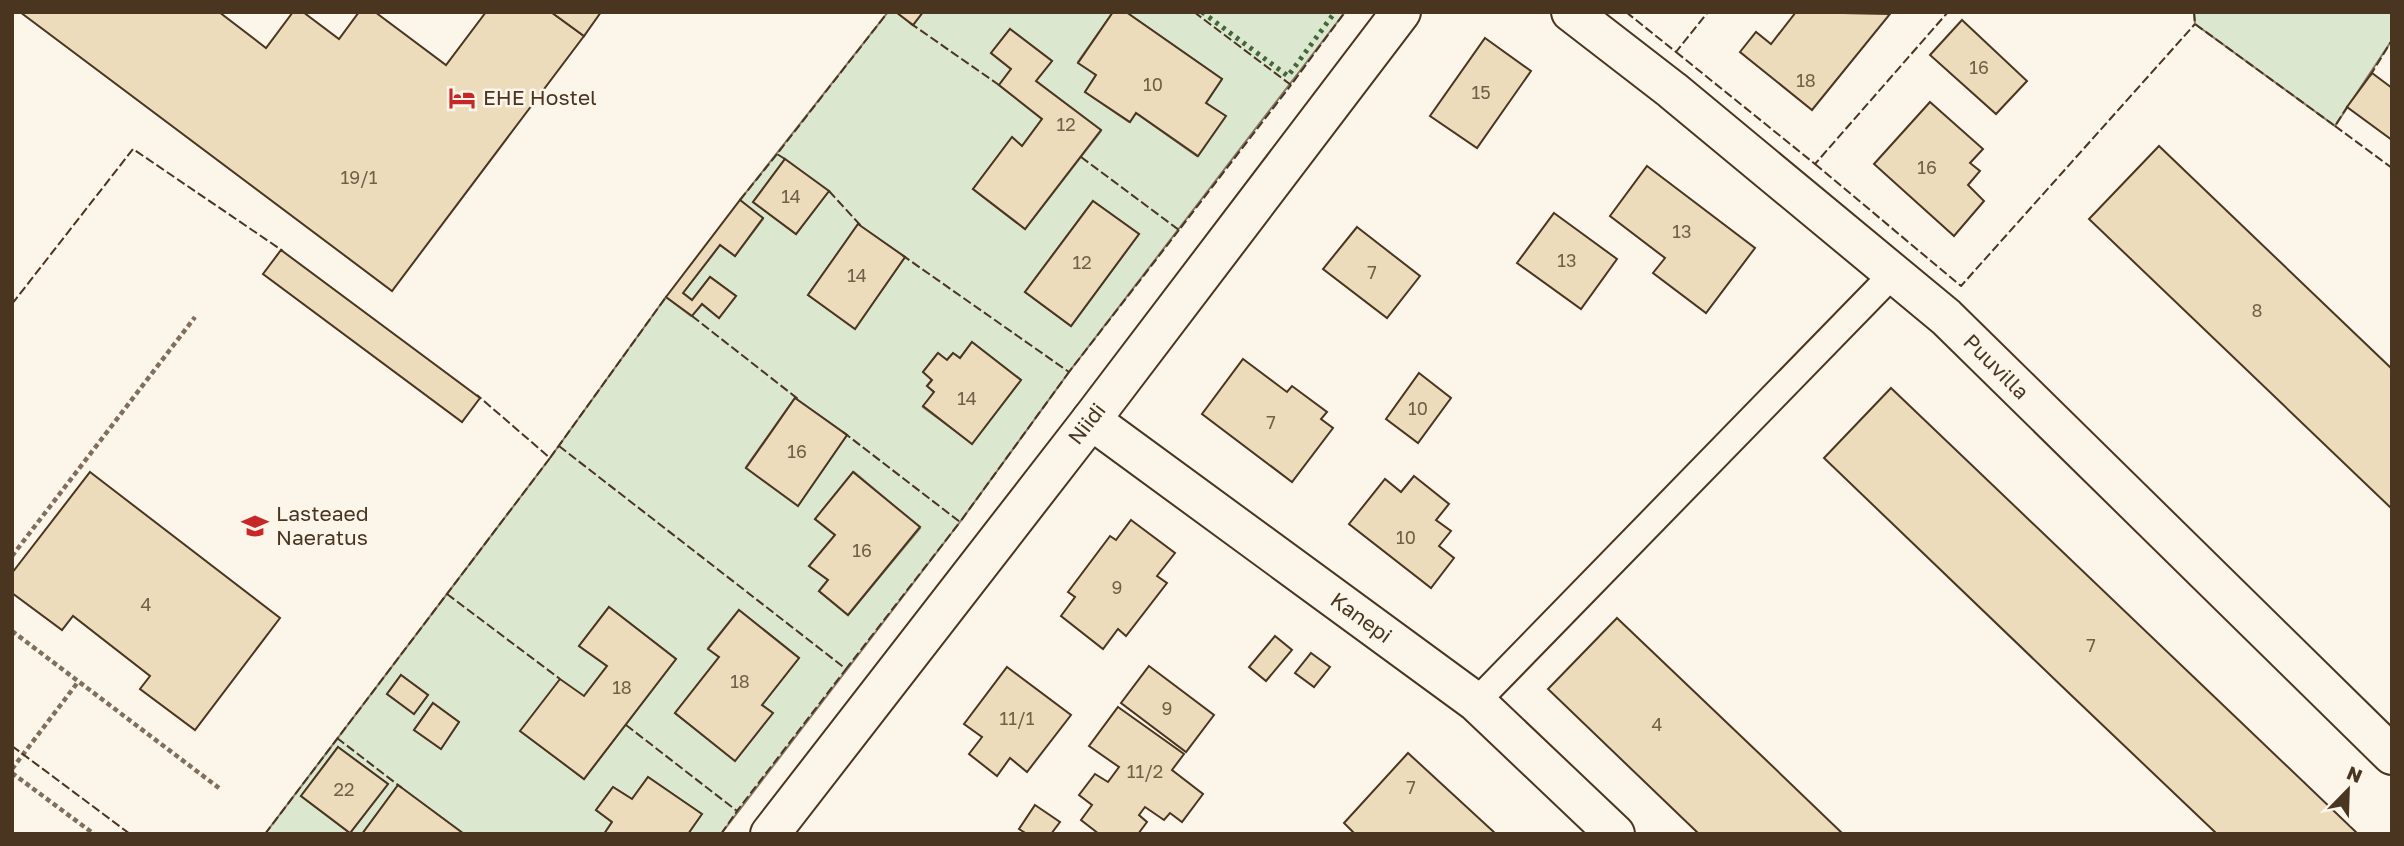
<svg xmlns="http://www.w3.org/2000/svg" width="2404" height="846" font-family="'Golos Text',sans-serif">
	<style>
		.green { fill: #dce7d0; stroke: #887966; stroke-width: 2; fill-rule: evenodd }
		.building { fill: #ecdcbc; stroke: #4a3520; stroke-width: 2 }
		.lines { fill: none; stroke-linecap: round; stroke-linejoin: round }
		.lane-casing { stroke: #4a3520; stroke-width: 30 }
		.street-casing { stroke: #4a3520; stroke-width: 42 }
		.path { stroke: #7f6f5c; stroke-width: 4.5; stroke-dasharray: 5 3.5; stroke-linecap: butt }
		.lane { stroke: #fbf6e9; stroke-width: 26 }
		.street { stroke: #fbf6e9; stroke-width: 38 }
		.hedge { stroke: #436837; stroke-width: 5; stroke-dasharray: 3.5 5; stroke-linecap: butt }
		.fence { stroke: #4a3520; stroke-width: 2; stroke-dasharray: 9 3.5; stroke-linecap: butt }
		.labels { text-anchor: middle; stroke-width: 5; stroke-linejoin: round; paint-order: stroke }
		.number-label { font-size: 18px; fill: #725f47 }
		.poi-label { font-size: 21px; fill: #4a3520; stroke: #fbf6e9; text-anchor: start }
		.street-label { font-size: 21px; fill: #4a3520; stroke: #fbf6e9 }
	</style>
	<rect width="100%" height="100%" fill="#fbf6e9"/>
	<g class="green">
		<path d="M 888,12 L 896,12 L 913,25 L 923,12 L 1113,12 L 1078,62 L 1096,75 L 1085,92 L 1129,122 L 1136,113 L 1197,156 L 1225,116 L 1206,103 L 1222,79 L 1126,12 L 1345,12 L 1069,372 L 960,522 L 721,834 L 688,834 L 701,814 L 648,777 L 632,799 L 613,787 L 596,810 L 612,822 L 604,834 L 464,834 L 398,786 L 362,834 L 265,834 L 550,458 L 666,297 L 691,316 L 702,304 L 719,318 L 736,296 L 710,277 L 692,300 L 683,293 L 720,245 L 735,256 L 763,219 L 740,200 ZM 1010,29 L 1052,61 L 1036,81 L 1101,131 L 1025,229 L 973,189 L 1012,138 L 1022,146 L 1042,119 L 999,85 L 1011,69 L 991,53 ZM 785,159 L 828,192 L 796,234 L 753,202 ZM 1093,201 L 1139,234 L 1071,326 L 1025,292 ZM 858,225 L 905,257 L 855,328 L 808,295 ZM 972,342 L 1021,380 L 972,443 L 923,407 L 934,392 L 927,386 L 932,380 L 923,372 L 937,354 L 947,360 L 953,353 L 960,358 ZM 795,398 L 847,435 L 798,505 L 746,467 ZM 854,472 L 920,528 L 848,615 L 819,591 L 828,580 L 809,566 L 835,535 L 815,519 ZM 609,607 L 676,659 L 584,779 L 521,731 L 584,696 L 607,666 L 579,646 ZM 739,610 L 799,658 L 762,705 L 772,713 L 735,760 L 675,713 L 719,657 L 708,648 ZM 401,675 L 428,695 L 414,713 L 387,694 ZM 433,703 L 459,722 L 441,748 L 414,730 ZM 338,747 L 388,784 L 350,833 L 301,796 Z"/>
		<path d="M 2194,12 L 2392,12 L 2392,40 L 2335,126 L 2195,24 Z"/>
	</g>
	<g class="building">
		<path d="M 20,12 L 219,12 L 266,48 L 293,12 L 303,12 L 339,39 L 359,12 L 375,12 L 446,65 L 486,12 L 551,12 L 584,36 L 392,291 Z"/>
		<path d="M 551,12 L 601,12 L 584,36 Z"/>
		<path d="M 896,12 L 923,12 L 913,25 Z"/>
		<path d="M 1113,12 L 1126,12 L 1222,79 L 1206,103 L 1226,116 L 1198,156 L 1136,113 L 1130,122 L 1085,92 L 1096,75 L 1078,63 Z"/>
		<path d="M 1796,12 L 1890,14 L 1812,110 L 1740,52 L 1756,32 L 1771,44 Z"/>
		<path d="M 1962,20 L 2027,81 L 1996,114 L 1930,55 Z"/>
		<path d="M 1010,29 L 1052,61 L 1036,81 L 1101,130 L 1025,229 L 973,189 L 1012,137 L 1022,146 L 1042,119 L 999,85 L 1011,69 L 991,53 Z"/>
		<path d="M 1485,38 L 1531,71 L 1477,148 L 1430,116 Z"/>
		<path d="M 2372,73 L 2392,88 L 2392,140 L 2347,107 Z"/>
		<path d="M 1930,102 L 1983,149 L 1970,163 L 1980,171 L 1968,185 L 1984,201 L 1954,236 L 1874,164 Z"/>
		<path d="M 2159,146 L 2392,369 L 2392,509 L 2089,219 Z"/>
		<path d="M 785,159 L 829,191 L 796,234 L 753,202 Z"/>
		<path d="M 1647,166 L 1755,248 L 1706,313 L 1653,273 L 1665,258 L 1610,216 Z"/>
		<path d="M 740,200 L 763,218 L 735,256 L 720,245 L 683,293 L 692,300 L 710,277 L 736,296 L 719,318 L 702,304 L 692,316 L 666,297 Z"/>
		<path d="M 1093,201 L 1139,234 L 1071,326 L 1025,292 Z"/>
		<path d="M 1554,213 L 1617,259 L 1581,309 L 1517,263 Z"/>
		<path d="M 858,224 L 905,257 L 855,329 L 808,295 Z"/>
		<path d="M 1357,227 L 1420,276 L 1387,318 L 1323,269 Z"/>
		<path d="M 281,250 L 480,398 L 462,422 L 263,274 Z"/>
		<path d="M 972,342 L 1021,380 L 972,444 L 923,406 L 934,392 L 927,386 L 932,380 L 923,372 L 938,353 L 947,360 L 953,353 L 960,358 Z"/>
		<path d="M 1243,359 L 1287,392 L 1292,386 L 1327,412 L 1321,419 L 1333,428 L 1292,482 L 1202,414 Z"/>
		<path d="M 1419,373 L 1451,398 L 1418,443 L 1386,419 Z"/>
		<path d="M 1891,388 L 2358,834 L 2217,834 L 2071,695 L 1824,458 Z"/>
		<path d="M 795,398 L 847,435 L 798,506 L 746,468 Z"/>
		<path d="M 90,472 L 280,618 L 195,730 L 140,689 L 150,676 L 73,616 L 62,630 L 12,593 L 12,573 Z"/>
		<path d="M 853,472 L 920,527 L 848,615 L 819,591 L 828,580 L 809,566 L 835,535 L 815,519 Z"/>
		<path d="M 1414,476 L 1449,504 L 1436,520 L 1451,531 L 1439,546 L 1454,558 L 1431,588 L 1349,524 L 1385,479 L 1401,492 Z"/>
		<path d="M 1131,520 L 1175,553 L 1157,576 L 1167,583 L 1126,636 L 1118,629 L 1103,649 L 1061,616 L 1075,597 L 1068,592 L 1110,536 L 1116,540 Z"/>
		<path d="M 609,607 L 676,659 L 584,779 L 520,731 L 560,679 L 584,696 L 607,666 L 579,646 Z"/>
		<path d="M 739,610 L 799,658 L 762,705 L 773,713 L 735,761 L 675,713 L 719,657 L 708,649 Z"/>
		<path d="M 1617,618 L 1766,760 L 1843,834 L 1699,834 L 1548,689 Z"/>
		<path d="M 1275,636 L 1292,650 L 1266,681 L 1249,667 Z"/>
		<path d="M 1311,653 L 1330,667 L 1314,687 L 1295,673 Z"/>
		<path d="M 1149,666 L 1214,715 L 1186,752 L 1121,703 Z"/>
		<path d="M 1007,667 L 1071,715 L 1027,772 L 1010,758 L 997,776 L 969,754 L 982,737 L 964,724 Z"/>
		<path d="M 401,675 L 428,695 L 414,714 L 387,694 Z"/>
		<path d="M 433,703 L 459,722 L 441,749 L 414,730 Z"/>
		<path d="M 1118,707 L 1184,754 L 1172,770 L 1203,794 L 1182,822 L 1170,813 L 1164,820 L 1145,807 L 1139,815 L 1147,822 L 1138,834 L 1099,834 L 1081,820 L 1092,805 L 1079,795 L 1095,774 L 1108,782 L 1119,767 L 1089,746 Z"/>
		<path d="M 338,747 L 388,784 L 350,833 L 301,796 Z"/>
		<path d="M 1408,753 L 1496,834 L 1355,834 L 1344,823 Z"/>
		<path d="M 648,777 L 702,814 L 688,834 L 604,834 L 612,822 L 596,810 L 613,787 L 632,799 Z"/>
		<path d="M 398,785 L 464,834 L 362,834 Z"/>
		<path d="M 1035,805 L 1060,822 L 1051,834 L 1027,834 L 1019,829 Z"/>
	</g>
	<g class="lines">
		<g class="lane-casing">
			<path id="lane" d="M 1476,702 L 1894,273"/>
		</g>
		<g class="street-casing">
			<g id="street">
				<path d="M 1571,12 L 1672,90 L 1946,317 L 2392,755"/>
				<path d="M 1091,420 L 1476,702 L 1615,834"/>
				<path d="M 770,834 L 1091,420 L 1401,12"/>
			</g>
		</g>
		<g class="path">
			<path d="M 12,556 L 195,317"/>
			<path d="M 12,631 L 219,788"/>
			<path d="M 12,769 L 78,682"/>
			<path d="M 12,773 L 94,834"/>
		</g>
		<use href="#lane" class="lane"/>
		<use href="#street" class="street"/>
		<path class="hedge" d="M 1202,12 L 1288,76 L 1335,12"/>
		<g class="fence">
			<path d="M 1194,12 L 1291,85 L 1345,12"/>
			<path d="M 1626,12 L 1676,52 L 1708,12"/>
			<path d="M 2194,12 L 2195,24 L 2335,126 L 2349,104"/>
			<path d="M 910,23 L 999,85"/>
			<path d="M 1676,52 L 1815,164 L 1948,12"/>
			<path d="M 2370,76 L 2392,40"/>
			<path d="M 2335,126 L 2392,168"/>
			<path d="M 1081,157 L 1179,230 L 1291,85"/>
			<path d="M 785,159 L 777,154 L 888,12"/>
			<path d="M 1815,164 L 1961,286 L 2195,24"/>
			<path d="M 829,191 L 862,227"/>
			<path d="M 740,200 L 777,154"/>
			<path d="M 902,255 L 1069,372 L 1179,230"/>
			<path d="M 12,304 L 133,149 L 283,251"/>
			<path d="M 692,316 L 798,399"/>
			<path d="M 843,432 L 960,522 L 1069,372"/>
			<path d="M 559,446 L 846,669 L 960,522"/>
			<path d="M 550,458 L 666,297"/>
			<path d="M 447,594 L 560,679"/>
			<path d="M 626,725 L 737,811 L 846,669"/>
			<path d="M 337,738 L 402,788"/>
			<path d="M 12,746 L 130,834"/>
			<path d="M 265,834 L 550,458 L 477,395"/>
			<path d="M 721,834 L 737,811"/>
		</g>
	</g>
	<defs>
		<g id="hotel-bare" transform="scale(2.1)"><path d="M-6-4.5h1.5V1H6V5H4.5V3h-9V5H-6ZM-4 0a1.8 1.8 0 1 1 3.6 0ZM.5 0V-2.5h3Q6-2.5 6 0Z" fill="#c62828" stroke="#fbf6e9" stroke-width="2.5" paint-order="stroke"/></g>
		<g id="school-bare" transform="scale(2.1)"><path d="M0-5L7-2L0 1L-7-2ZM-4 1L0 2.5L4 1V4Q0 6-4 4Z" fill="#c62828" stroke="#fbf6e9" stroke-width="2.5" paint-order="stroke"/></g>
	</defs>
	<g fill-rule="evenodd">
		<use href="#hotel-bare" x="462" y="98"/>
		<use href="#school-bare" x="255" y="526"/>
	</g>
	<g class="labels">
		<g class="number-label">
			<text x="1979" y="74">16</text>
			<text x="1806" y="87">18</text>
			<text x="1153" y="91">10</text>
			<text x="1481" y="99">15</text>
			<text x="1066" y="131">12</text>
			<text x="1927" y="174">16</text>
			<text x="359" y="184">19/1</text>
			<text x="791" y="203">14</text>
			<text x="1682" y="238">13</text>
			<text x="1567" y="267">13</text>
			<text x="1082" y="269">12</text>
			<text x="1372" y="279">7</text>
			<text x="857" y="282">14</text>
			<text x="2257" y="317">8</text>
			<text x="967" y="405">14</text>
			<text x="1418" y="415">10</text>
			<text x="1271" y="429">7</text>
			<text x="797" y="458">16</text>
			<text x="1406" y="544">10</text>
			<text x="862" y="557">16</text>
			<text x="1117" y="594">9</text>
			<text x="146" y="611">4</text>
			<text x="2091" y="652">7</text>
			<text x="740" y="688">18</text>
			<text x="622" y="694">18</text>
			<text x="1167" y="715">9</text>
			<text x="1017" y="725">11/1</text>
			<text x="1657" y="731">4</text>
			<text x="1145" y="778">11/2</text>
			<text x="1411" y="794">7</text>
			<text x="344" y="796">22</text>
		</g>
		<g class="poi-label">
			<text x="483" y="105">EHE Hostel</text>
			<text x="276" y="521">Lasteaed<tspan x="276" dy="24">Naeratus</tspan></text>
		</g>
		<g class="street-label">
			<text transform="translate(1996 367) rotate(45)" y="7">Puuvilla</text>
			<text transform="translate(1087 424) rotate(-52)" y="7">Niidi</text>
			<text transform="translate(1361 618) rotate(36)" y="7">Kanepi</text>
		</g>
	</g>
	<rect width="2404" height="846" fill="none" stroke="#4a3520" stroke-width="28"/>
	<g transform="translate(2348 790) rotate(23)" stroke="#fbf6e9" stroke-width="5" paint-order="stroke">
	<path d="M0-5L12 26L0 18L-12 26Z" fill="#4a3520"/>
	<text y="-10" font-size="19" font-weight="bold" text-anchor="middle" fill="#4a3520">N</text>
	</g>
</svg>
